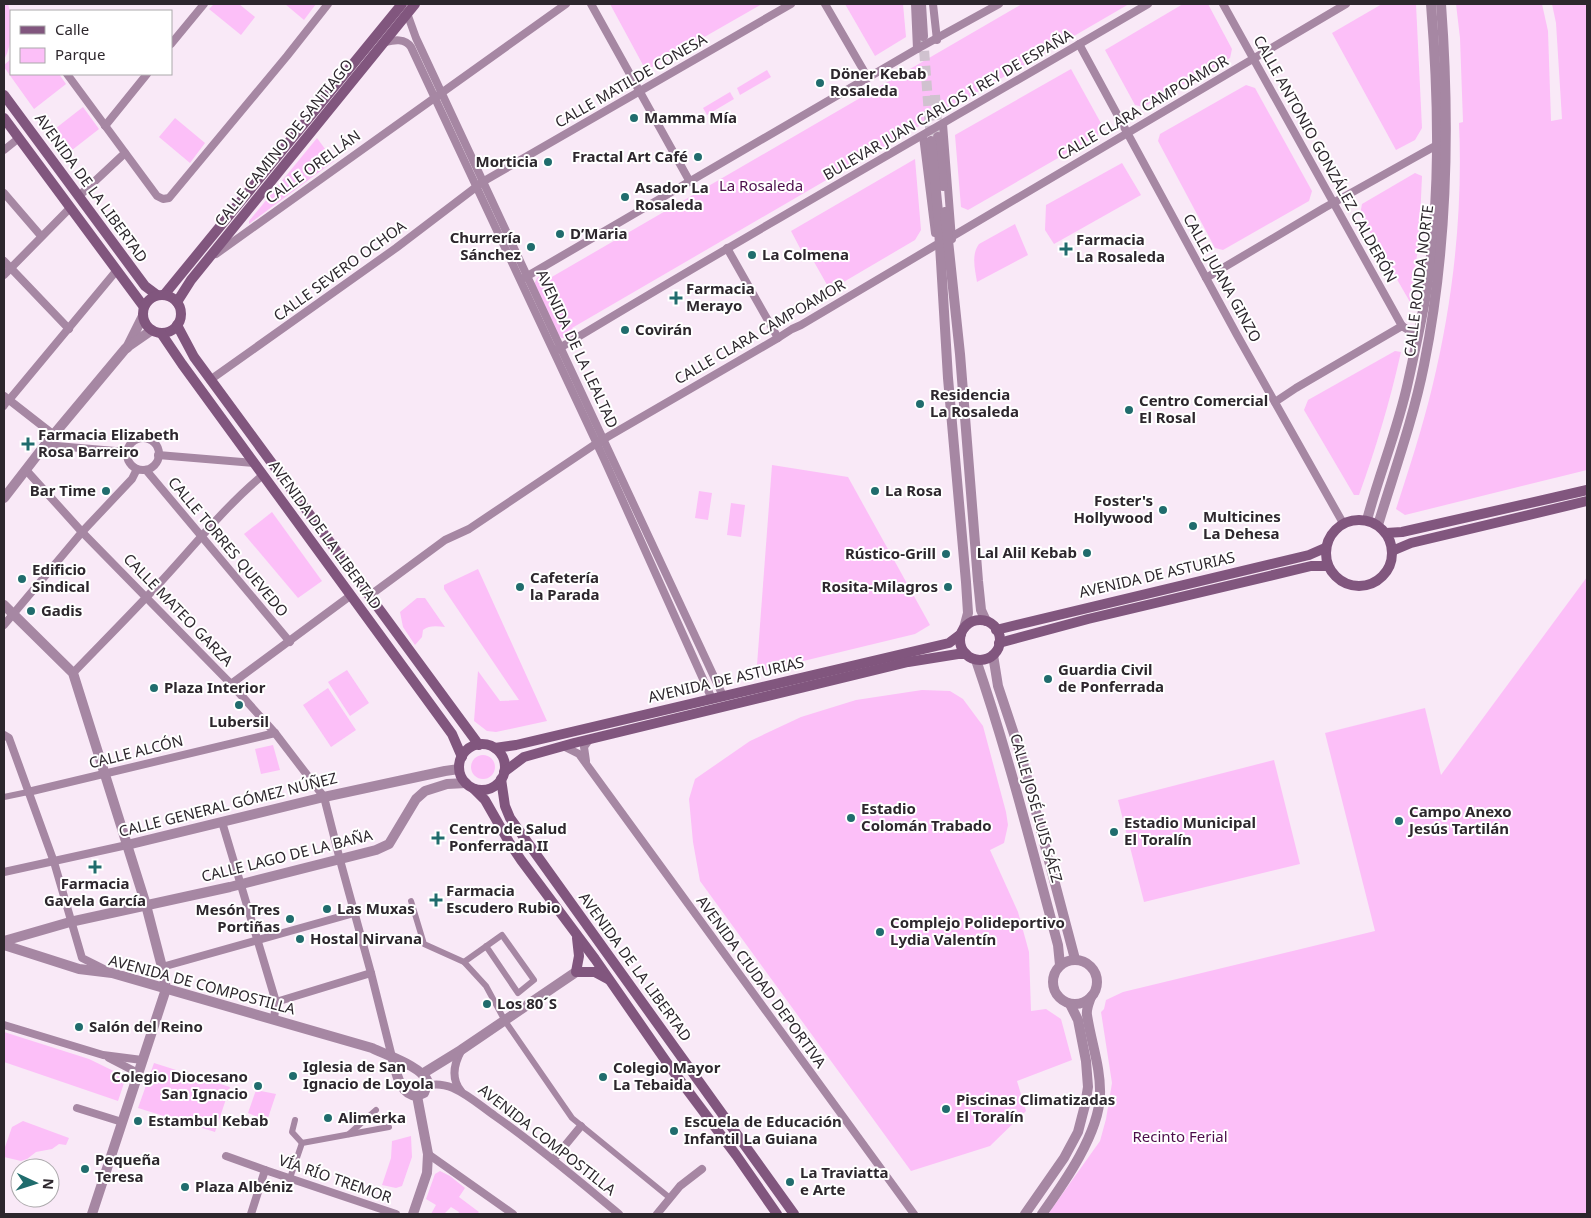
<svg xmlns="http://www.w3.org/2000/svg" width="1591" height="1218" font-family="'Noto Sans',sans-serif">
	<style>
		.green { fill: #fcbff8 }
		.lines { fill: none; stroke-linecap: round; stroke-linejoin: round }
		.tertiary-tunnel { stroke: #d0c2cf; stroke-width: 10; stroke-dasharray: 10 5; stroke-linecap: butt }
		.pedestrian { stroke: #a687a3; stroke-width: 6 }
		.minor { stroke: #a687a3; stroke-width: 8 }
		.tertiary { stroke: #a687a3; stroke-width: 10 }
		.secondary { stroke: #81567e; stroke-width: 10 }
		.poi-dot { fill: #206c6d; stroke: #fff; stroke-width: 2 }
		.labels { text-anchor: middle; stroke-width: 4; stroke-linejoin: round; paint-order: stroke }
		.poi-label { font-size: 15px; font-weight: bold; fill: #2d272d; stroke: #fff; text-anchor: start }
		.street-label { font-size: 15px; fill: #2d272d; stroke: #fff }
		.park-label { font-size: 15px; fill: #4c0d4b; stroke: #fff }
	</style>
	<rect width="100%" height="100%" fill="#f9e9f7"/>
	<g class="green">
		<path d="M 4,4 L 8,4 C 14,22 13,43 4,60 Z"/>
		<path d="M 214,4 L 239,4 L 255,17 L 241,35 L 209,9 Z"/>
		<path d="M 285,4 L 316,4 L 304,20 Z"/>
		<path d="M 610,4 L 762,4 L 652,67 L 643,65 Z"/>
		<path d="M 845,4 L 903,4 L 906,37 L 875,56 Z"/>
		<path d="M 1022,4 L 1129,4 L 572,328 L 575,333 L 568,338 L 562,338 L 558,335 L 534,284 L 537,278 L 547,272 L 550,278 Z"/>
		<path d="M 1183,4 L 1208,4 L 1232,49 L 1230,58 L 1143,107 L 1135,105 L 1105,50 Z"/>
		<path d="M 1382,4 L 1416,4 L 1422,128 L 1415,140 L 1396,150 L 1332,33 Z"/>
		<path d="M 1456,4 L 1542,4 L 1548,31 L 1551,121 L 1562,119 L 1556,23 L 1552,4 L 1587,4 L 1587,470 L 1405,515 L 1396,509 C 1409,469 1422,429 1432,388 C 1453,302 1463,212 1459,123 L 1463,122 L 1460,38 Z"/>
		<path d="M 11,59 L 11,74 L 59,74 L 66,84 L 34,109 L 4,67 L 4,65 Z"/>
		<path d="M 1071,69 L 1102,125 L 1098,135 L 968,210 L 961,207 L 955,135 Z"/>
		<path d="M 767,70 L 771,77 L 740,95 L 737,88 Z"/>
		<path d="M 1246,85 L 1255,88 L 1312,191 L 1309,201 L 1223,250 L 1215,248 L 1158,141 L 1160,134 Z"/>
		<path d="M 730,92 L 734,99 L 707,115 L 703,108 Z"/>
		<path d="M 83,107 L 99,129 L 67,154 L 51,132 Z"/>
		<path d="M 175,118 L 205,143 L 190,163 L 159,137 Z"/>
		<path d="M 317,138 L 334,161 L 249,224 L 249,221 Z"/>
		<path d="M 915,159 L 921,230 L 915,240 L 830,290 L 809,253 L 801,250 L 791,231 Z"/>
		<path d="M 1122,163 L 1141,195 L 1054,244 L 1045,230 L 1046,205 Z"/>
		<path d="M 1415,173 L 1422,176 L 1419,242 L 1410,302 L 1360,215 L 1362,204 Z"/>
		<path d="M 1015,224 L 1028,255 L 977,282 C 975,269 971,255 979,244 Z"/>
		<path d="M 1395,351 L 1401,352 C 1390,401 1376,448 1359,495 L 1354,495 L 1304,410 L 1308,400 Z"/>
		<path d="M 772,465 L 848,477 L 930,625 L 915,634 L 762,671 L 757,665 Z"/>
		<path d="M 699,491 L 712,493 L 708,520 L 695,518 Z"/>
		<path d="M 731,503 L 745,505 L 741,537 L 727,535 Z"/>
		<path d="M 272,512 L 322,581 L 298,598 L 244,534 Z"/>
		<path d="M 478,569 L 547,721 L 496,732 L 487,731 L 474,721 L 478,671 L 500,701 L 519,700 L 444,589 L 444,585 Z"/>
		<path d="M 1587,577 L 1587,1214 L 1048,1214 L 1100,1141 L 1106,1119 L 1112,1083 L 1101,1012 L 1104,1009 L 1106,1000 L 1123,992 L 1375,931 L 1325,733 L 1425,708 L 1441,775 Z"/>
		<path d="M 417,598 L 425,598 L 445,627 C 437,626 429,625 423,630 L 422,637 L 415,645 L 403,627 L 400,612 Z"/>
		<path d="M 347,670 L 369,703 L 350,716 L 328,682 Z"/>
		<path d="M 328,688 L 356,730 L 331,747 L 303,705 Z"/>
		<path d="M 922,690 L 950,691 L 963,699 L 983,726 L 1006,812 L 1008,825 L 1004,843 L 990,850 L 1018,912 L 1029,952 L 1031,1011 L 1046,1009 L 1061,1019 L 1072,1060 L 1017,1081 L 1026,1111 L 990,1146 L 911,1171 L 700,881 L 693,842 L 689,799 L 695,779 L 750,741 L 801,717 L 856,700 Z"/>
		<path d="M 273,745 L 280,770 L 261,774 L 255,749 Z"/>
		<circle cx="483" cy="767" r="12"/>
		<path d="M 1274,760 L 1300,864 L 1144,902 L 1118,800 Z"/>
		<path d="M 4,1032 L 89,1059 L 126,1077 L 118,1101 L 4,1062 Z"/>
		<path d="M 154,1063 L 230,1087 L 215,1132 L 138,1108 Z"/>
		<path d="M 256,1090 L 276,1094 L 267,1121 L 248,1113 Z"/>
		<path d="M 23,1121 L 69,1138 L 66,1145 L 59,1144 L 52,1149 L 36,1152 L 27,1159 L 21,1161 L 4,1157 L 4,1150 L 12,1127 Z"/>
		<path d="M 411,1136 L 412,1157 L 402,1186 L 396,1188 L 382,1185 L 391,1158 L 392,1141 Z"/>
		<path d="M 440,1171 L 450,1176 L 465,1188 L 459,1197 L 479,1212 L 477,1214 L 458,1214 L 459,1212 L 451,1207 L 444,1214 L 431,1214 L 436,1205 L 426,1199 L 435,1174 Z"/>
	</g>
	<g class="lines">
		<g class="tertiary-tunnel">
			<path d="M 923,36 L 931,141"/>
			<path d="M 935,95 L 938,137"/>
		</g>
		<g class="pedestrian">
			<path d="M 4,407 L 9,400"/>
			<path d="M 4,797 L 28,792"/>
			<path d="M 411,901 L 424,944 L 464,962 L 486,986 L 505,1021 L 572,1118 L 670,1198"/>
			<path d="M 464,962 L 502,935 L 534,980 L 518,993 L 486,946"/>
			<path d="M 295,1120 L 292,1132 L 302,1143"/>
			<path d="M 349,1134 L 376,1110"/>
			<path d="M 290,1178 L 302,1143 L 389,1127"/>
		</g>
		<g class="minor">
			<path d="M 591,4 L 690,182"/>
			<path d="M 825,4 L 868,78"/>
			<path d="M 915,4 L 917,49"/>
			<path d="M 933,4 L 937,40"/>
			<path d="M 1223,4 L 1402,326"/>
			<path d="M 407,13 L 416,38 L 723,696"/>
			<path d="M 385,42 C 394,40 405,38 411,47 L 604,459 L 712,699"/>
			<path d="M 171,44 L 204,4"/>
			<path d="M 1079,44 L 1237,335 L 1343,523"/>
			<path d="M 67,74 L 157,196 L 163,199 L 169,198 L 287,56 L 328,4"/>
			<path d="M 943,124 L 952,239"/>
			<path d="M 105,126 L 147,74"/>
			<path d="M 923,136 L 935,233"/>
			<path d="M 4,150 L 19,138"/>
			<path d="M 4,193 L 41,236"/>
			<path d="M 79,196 L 125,153"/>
			<path d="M 953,236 L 1346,4"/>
			<path d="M 727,248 L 778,338"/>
			<path d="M 216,254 L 566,4"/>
			<path d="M 4,261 L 69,329"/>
			<path d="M 4,275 L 70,208"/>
			<path d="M 524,278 L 917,49 L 999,4"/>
			<path d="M 1206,278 L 1324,208 L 1437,145"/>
			<path d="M 1402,326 L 1418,336"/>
			<path d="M 558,349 C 753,231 952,119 1148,4"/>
			<path d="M 210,380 L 396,248 L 484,181 L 791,4"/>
			<path d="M 4,396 L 54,435"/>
			<path d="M 9,400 L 117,270"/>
			<path d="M 1275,402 L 1296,388 L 1402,326"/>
			<circle cx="143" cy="454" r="16"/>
			<path d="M 45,445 L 127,452"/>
			<path d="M 158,455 L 254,463"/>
			<path d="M 26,470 L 82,532 L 231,684 L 275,733 L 324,797 L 340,860 L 371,973 L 392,1057"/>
			<path d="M 146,470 L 290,642"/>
			<path d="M 369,596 L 445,540 L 469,529 L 597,443 L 778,338 L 792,329 L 801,325 L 936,245"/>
			<path d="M 4,625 L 82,532 L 132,479 L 137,469"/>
			<path d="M 73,673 C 100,645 128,617 155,588 C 191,550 223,508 263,475"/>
			<path d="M 231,684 L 350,596"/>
			<path d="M 4,735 L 9,738 L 54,862 L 82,958 L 106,970"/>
			<path d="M 563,746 L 579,754 L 584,761 L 914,1214"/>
			<path d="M 586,761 L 584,747 L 589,740"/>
			<path d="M 28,792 L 275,733"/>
			<path d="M 222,822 L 276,1002 L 274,1019"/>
			<path d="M 4,872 L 127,845"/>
			<path d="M 162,967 L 354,913"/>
			<path d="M 276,1002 L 371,973"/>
			<path d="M 4,1025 L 103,1055 L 142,1060"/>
			<path d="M 461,1051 C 454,1064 451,1079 461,1091"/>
			<path d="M 109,1058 L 138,1073"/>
			<path d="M 427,1086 C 436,1083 445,1085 453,1088 C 469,1095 482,1107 495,1116 C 538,1146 579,1181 619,1214"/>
			<path d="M 77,1108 L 122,1122"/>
			<path d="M 428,1154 L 513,1214"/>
			<path d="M 226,1156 L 265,1170"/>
			<path d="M 553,1160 L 581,1126"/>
			<path d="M 251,1214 L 265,1170 L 396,1214"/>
			<path d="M 657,1214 L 680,1186 L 702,1169"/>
		</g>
		<g class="tertiary">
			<path d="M 921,4 L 923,36"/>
			<path d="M 938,137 L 943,186"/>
			<path d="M 931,141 L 938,212 L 948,378 L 966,582 L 968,613 L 964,628"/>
			<path d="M 945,212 L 960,354 L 978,581 L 981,610 L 986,621"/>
			<path d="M 127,348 L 143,316"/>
			<path d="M 4,498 L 45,445 L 126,348 L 152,330"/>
			<path d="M 1367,520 C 1379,474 1398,429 1408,382 C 1414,355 1420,327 1425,300 C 1441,202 1439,102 1431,4"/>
			<path d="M 1378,525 C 1394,472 1413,420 1424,365 C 1448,246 1450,125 1441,4"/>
			<path d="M 4,605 L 73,673 L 146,905 L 162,967 L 166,989 L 92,1214"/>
			<path d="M 993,655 L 998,686 L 1021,755 L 1075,959"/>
			<path d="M 976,660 C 1008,753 1032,849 1058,945 L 1060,965"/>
			<path d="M 127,845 L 324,797 L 445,771 L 459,769"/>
			<path d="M 4,941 L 70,922 L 230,887 L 376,850 L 389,844 L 416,799 L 425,791 L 447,784 L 466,783"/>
			<path d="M 4,945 L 79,969 L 112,973 L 372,1048 C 386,1055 423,1067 428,1082 L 424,1093 L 417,1096 C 399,1095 396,1071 392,1057"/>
			<circle cx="1075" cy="982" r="22"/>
			<path d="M 422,1074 L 461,1050 L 576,972"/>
			<path d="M 413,1214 L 427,1173 L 428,1154 L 417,1096"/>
			<path d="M 1025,1214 L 1064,1158 L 1078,1132 L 1085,1105 L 1088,1087 L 1086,1061 L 1078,1020 L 1070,1004"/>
			<path d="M 1042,1214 C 1064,1183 1099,1134 1100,1095 C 1101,1068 1091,1042 1087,1015 C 1086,1009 1089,1003 1091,997"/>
		</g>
		<g class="secondary">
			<path d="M 4,95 L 145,286 L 157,295"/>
			<path d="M 4,118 L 144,307"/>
			<path d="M 164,295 L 402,4"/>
			<circle cx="162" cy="314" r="19"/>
			<path d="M 177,302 L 191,280 L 415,4"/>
			<path d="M 177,325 L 194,357 L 479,745"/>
			<path d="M 161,333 L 182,364 L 452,734 L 462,757"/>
			<circle cx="1359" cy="553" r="33"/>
			<path d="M 1386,533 L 1402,532 L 1587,490"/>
			<path d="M 1392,551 L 1411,543 L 1587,501"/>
			<circle cx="980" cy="640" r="20"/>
			<path d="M 996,630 L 1309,555 L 1325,548"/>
			<path d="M 999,643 L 1088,619 L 1311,566 L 1328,566"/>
			<circle cx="482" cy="767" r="23"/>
			<path d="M 495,748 L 516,745 L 949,643 L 961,634"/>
			<path d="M 504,772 L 524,757 L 574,743 L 908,662 L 958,654 L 966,654"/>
			<path d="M 501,779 L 505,806 L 510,818 L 794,1214"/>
			<path d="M 474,789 L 485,800 L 509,842 L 521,860 L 595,959 L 670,1067 L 736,1155 L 777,1214"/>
			<path d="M 577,938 L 579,956 L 576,972 L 595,972 L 608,979"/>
		</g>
	</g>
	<g class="poi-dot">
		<circle cx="820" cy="83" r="5"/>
		<circle cx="634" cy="118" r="5"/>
		<circle cx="698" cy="157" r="5"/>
		<circle cx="548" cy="162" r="5"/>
		<circle cx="625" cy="197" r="5"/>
		<circle cx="560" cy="234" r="5"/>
		<circle cx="531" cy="247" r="5"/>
		<path d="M1063.5 241.5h5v5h5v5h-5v5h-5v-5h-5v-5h5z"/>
		<circle cx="752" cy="255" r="5"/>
		<path d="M673.5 290.5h5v5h5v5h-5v5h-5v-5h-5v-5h5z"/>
		<circle cx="625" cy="330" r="5"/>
		<circle cx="920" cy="404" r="5"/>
		<circle cx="1129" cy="410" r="5"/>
		<path d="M25.5 436.5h5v5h5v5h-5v5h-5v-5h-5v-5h5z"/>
		<circle cx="106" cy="491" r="5"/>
		<circle cx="875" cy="491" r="5"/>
		<circle cx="1163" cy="510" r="5"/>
		<circle cx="1193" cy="526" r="5"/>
		<circle cx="1087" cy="553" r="5"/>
		<circle cx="946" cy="554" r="5"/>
		<circle cx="22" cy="579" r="5"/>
		<circle cx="520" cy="587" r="5"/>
		<circle cx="948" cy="587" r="5"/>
		<circle cx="31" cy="611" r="5"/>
		<circle cx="1048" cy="679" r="5"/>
		<circle cx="154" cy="688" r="5"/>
		<circle cx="239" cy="705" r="5"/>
		<circle cx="851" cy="818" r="5"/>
		<circle cx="1399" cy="821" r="5"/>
		<circle cx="1114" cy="832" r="5"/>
		<path d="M435.5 830.5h5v5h5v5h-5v5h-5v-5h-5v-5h5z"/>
		<path d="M92.5 859.5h5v5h5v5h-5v5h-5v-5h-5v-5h5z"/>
		<path d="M433.5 892.5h5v5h5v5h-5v5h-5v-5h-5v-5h5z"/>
		<circle cx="327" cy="909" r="5"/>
		<circle cx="290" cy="919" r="5"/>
		<circle cx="880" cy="932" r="5"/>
		<circle cx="300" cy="939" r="5"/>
		<circle cx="487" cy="1004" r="5"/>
		<circle cx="79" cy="1027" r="5"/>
		<circle cx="293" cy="1076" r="5"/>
		<circle cx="603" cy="1077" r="5"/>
		<circle cx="258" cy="1086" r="5"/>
		<circle cx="946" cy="1109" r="5"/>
		<circle cx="328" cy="1118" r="5"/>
		<circle cx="138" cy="1121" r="5"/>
		<circle cx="674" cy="1131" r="5"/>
		<circle cx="85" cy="1169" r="5"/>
		<circle cx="790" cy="1182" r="5"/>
		<circle cx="185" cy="1187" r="5"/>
	</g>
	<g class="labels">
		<g class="poi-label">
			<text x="830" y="79">Döner Kebab<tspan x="830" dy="17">Rosaleda</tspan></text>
			<text x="644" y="123">Mamma Mía</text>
			<text x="688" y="162" text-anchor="end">Fractal Art Café</text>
			<text x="538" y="167" text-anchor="end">Morticia</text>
			<text x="635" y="193">Asador La<tspan x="635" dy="17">Rosaleda</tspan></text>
			<text x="570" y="239">D’Maria</text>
			<text x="521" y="243" text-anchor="end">Churrería<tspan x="521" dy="17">Sánchez</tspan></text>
			<text x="1076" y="245">Farmacia<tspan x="1076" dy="17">La Rosaleda</tspan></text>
			<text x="762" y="260">La Colmena</text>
			<text x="686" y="294">Farmacia<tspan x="686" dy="17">Merayo</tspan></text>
			<text x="635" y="335">Covirán</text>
			<text x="930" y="400">Residencia<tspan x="930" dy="17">La Rosaleda</tspan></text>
			<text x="1139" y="406">Centro Comercial<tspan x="1139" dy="17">El Rosal</tspan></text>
			<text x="38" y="440">Farmacia Elizabeth<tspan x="38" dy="17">Rosa Barreiro</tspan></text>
			<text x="96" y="496" text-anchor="end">Bar Time</text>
			<text x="885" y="496">La Rosa</text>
			<text x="1153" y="506" text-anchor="end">Foster's<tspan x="1153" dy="17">Hollywood</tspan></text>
			<text x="1203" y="522">Multicines<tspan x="1203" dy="17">La Dehesa</tspan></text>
			<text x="1077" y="558" text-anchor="end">Lal Alil Kebab</text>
			<text x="936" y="559" text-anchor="end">Rústico-Grill</text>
			<text x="32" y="575">Edificio<tspan x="32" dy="17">Sindical</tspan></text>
			<text x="530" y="583">Cafetería<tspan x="530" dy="17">la Parada</tspan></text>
			<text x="938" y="592" text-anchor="end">Rosita-Milagros</text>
			<text x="41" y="616">Gadis</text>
			<text x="1058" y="675">Guardia Civil<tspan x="1058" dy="17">de Ponferrada</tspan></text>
			<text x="164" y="693">Plaza Interior</text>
			<text x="239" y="727" text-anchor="middle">Lubersil</text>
			<text x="861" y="814">Estadio<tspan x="861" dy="17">Colomán Trabado</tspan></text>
			<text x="1409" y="817">Campo Anexo<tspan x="1409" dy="17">Jesús Tartilán</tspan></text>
			<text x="1124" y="828">Estadio Municipal<tspan x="1124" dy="17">El Toralín</tspan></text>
			<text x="449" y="834">Centro de Salud<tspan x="449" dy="17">Ponferrada II</tspan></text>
			<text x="95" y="889" text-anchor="middle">Farmacia<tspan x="95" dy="17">Gavela García</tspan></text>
			<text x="446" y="896">Farmacia<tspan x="446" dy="17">Escudero Rubio</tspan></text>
			<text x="337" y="914">Las Muxas</text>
			<text x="280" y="915" text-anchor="end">Mesón Tres<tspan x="280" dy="17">Portiñas</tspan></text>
			<text x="890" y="928">Complejo Polideportivo<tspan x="890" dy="17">Lydia Valentín</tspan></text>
			<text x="310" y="944">Hostal Nirvana</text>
			<text x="497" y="1009">Los 80´S</text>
			<text x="89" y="1032">Salón del Reino</text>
			<text x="303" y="1072">Iglesia de San<tspan x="303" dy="17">Ignacio de Loyola</tspan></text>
			<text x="613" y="1073">Colegio Mayor<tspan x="613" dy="17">La Tebaida</tspan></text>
			<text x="248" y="1082" text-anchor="end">Colegio Diocesano<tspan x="248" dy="17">San Ignacio</tspan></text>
			<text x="956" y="1105">Piscinas Climatizadas<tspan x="956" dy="17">El Toralín</tspan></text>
			<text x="338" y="1123">Alimerka</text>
			<text x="148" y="1126">Estambul Kebab</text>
			<text x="684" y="1127">Escuela de Educación<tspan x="684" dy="17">Infantil La Guiana</tspan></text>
			<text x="95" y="1165">Pequeña<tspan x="95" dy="17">Teresa</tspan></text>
			<text x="800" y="1178">La Traviatta<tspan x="800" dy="17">e Arte</tspan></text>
			<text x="195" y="1192">Plaza Albéniz</text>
		</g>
		<g class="street-label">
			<text transform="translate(631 81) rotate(-30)" y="5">CALLE MATILDE CONESA</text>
			<text transform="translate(948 105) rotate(-30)" y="5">BULEVAR JUAN CARLOS I REY DE ESPAÑA</text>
			<text transform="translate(1143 108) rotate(-30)" y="5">CALLE CLARA CAMPOAMOR</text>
			<text transform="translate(284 143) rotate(-51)" y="5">CALLE CAMINO DE SANTIAGO</text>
			<text transform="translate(1325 159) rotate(61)" y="5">CALLE ANTONIO GONZÁLEZ CALDERÓN</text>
			<text transform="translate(313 167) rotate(-36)" y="5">CALLE ORELLÁN</text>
			<text transform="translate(91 188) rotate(54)" y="5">AVENIDA DE LA LIBERTAD</text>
			<text transform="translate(340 271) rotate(-36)" y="5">CALLE SEVERO OCHOA</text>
			<text transform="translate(1222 278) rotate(61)" y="5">CALLE JUANA GINZO</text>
			<text transform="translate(1419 281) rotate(-83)" y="5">CALLE RONDA NORTE</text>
			<text transform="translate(760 332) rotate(-30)" y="5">CALLE CLARA CAMPOAMOR</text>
			<text transform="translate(577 349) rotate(65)" y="5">AVENIDA DE LA LEALTAD</text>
			<text transform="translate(325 535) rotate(54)" y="5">AVENIDA DE LA LIBERTAD</text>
			<text transform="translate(228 547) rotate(50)" y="5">CALLE TORRES QUEVEDO</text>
			<text transform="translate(1157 575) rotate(-13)" y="5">AVENIDA DE ASTURIAS</text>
			<text transform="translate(178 610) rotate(46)" y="5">CALLE MATEO GARZA</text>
			<text transform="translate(726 680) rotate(-13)" y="5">AVENIDA DE ASTURIAS</text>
			<text transform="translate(136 752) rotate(-14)" y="5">CALLE ALCÓN</text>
			<text transform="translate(228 805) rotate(-14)" y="5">CALLE GENERAL GÓMEZ NÚÑEZ</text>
			<text transform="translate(1036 808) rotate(74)" y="5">CALLE JOSÉ LUIS SÁEZ</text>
			<text transform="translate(287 856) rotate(-14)" y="5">CALLE LAGO DE LA BAÑA</text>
			<text transform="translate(635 967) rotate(54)" y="5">AVENIDA DE LA LIBERTAD</text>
			<text transform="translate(761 982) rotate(54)" y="5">AVENIDA CIUDAD DEPORTIVA</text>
			<text transform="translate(202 985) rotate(15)" y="5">AVENIDA DE COMPOSTILLA</text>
			<text transform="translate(547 1140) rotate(38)" y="5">AVENIDA COMPOSTILLA</text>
			<text transform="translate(335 1179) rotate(19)" y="5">VÍA RÍO TREMOR</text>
		</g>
		<g class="park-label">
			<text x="761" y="191">La Rosaleda</text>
			<text x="1180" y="1142">Recinto Ferial</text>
		</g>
	</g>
	<rect width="1591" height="1218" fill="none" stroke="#2d272d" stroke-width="10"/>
	<rect x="10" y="10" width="162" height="65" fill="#ffffff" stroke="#aba9ab"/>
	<rect x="20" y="26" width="25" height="8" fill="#81567e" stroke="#aba9ab"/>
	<text x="55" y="35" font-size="15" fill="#2d272d">Calle</text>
	<rect x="20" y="48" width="25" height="15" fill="#fcbff8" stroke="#aba9ab"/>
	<text x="55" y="60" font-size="15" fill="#2d272d">Parque</text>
	<g transform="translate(35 1183) rotate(94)"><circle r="24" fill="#ffffff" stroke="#aba9ab"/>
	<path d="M0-4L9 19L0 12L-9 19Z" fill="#206c6d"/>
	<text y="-8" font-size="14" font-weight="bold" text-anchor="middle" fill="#2d272d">N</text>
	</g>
</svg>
